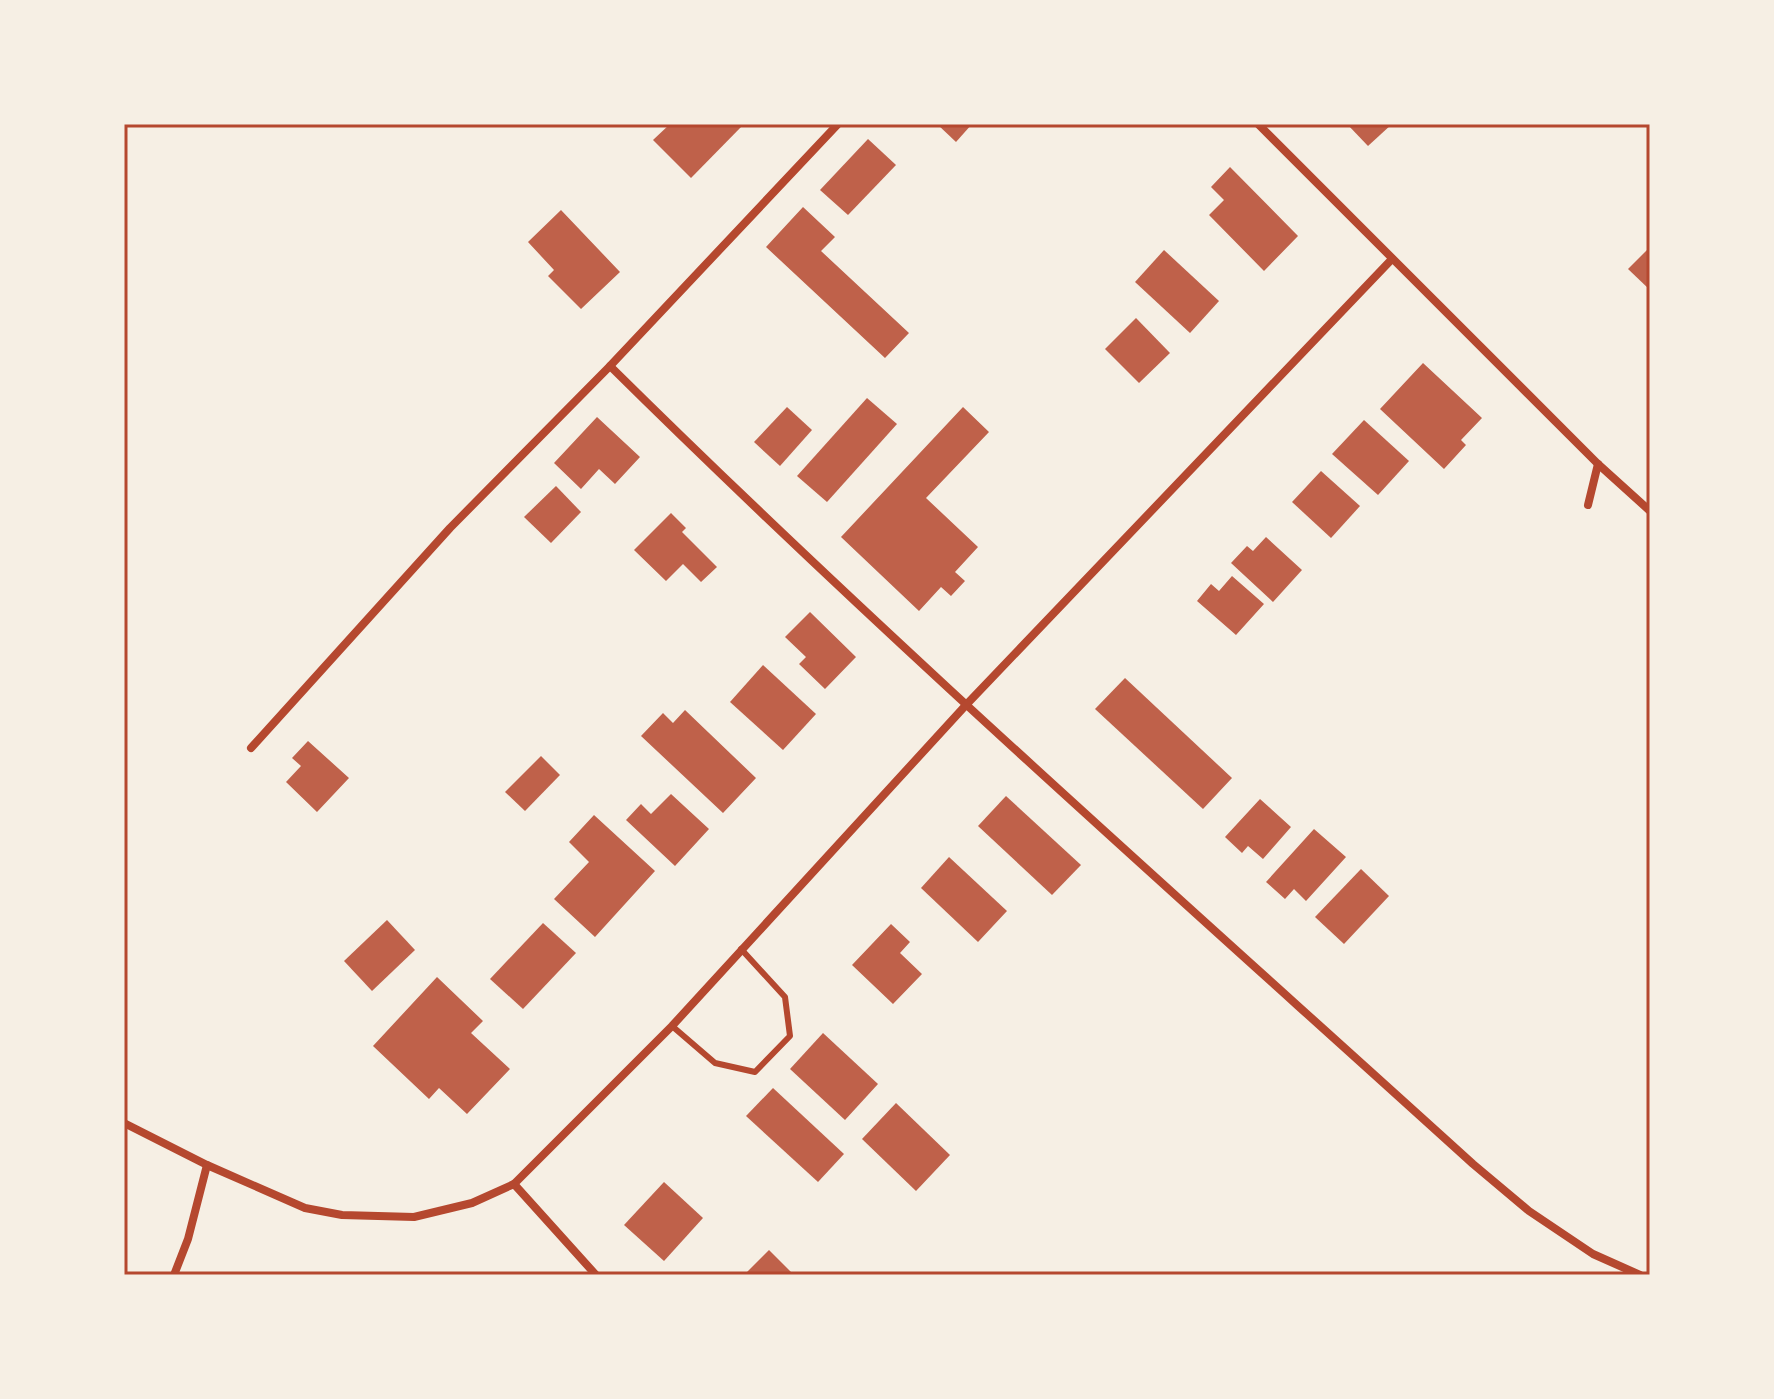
<svg xmlns="http://www.w3.org/2000/svg" width="1774" height="1399" font-family="Barlow,sans-serif">
	<style>
		.building { fill: #bf614a }
		.lines { fill: none; stroke-linecap: round; stroke-linejoin: round }
		.service { stroke: #b5482f; stroke-width: 6 }
		.minor { stroke: #b5482f; stroke-width: 8 }
		.neatline { fill: none; stroke: #b5482f; stroke-width: 3 }
	</style>
	<rect width="100%" height="100%" fill="#f6efe4"/>
	<g class="building">
		<path d="M 670,124 L 744,124 L 691,178 L 653,140 Z"/>
		<path d="M 937,124 L 972,124 L 956,142 Z"/>
		<path d="M 1347,124 L 1392,124 L 1368,146 Z"/>
		<path d="M 868,139 L 896,165 L 848,215 L 820,190 Z"/>
		<path d="M 1230,167 L 1298,236 L 1264,271 L 1209,215 L 1224,200 L 1211,187 Z"/>
		<path d="M 803,207 L 835,237 L 821,251 L 909,333 L 885,358 L 766,247 Z"/>
		<path d="M 561,210 L 620,272 L 581,309 L 548,276 L 554,270 L 528,242 Z"/>
		<path d="M 1650,247 L 1650,290 L 1628,269 Z"/>
		<path d="M 1164,250 L 1219,301 L 1190,333 L 1135,282 Z"/>
		<path d="M 1136,318 L 1170,353 L 1139,383 L 1105,349 Z"/>
		<path d="M 1423,363 L 1482,418 L 1461,440 L 1466,445 L 1444,469 L 1380,409 Z"/>
		<path d="M 867,398 L 897,424 L 827,502 L 797,476 Z"/>
		<path d="M 787,407 L 812,430 L 780,466 L 754,442 Z"/>
		<path d="M 963,407 L 989,432 L 926,498 L 978,547 L 955,572 L 965,581 L 951,596 L 941,587 L 919,611 L 841,537 Z"/>
		<path d="M 597,417 L 640,457 L 615,484 L 599,469 L 581,489 L 554,463 Z"/>
		<path d="M 1364,420 L 1409,461 L 1378,495 L 1332,454 Z"/>
		<path d="M 1321,471 L 1360,506 L 1331,538 L 1292,502 Z"/>
		<path d="M 556,486 L 581,512 L 551,543 L 524,517 Z"/>
		<path d="M 671,513 L 686,528 L 682,532 L 717,567 L 701,582 L 683,564 L 666,581 L 634,550 Z"/>
		<path d="M 1266,537 L 1302,570 L 1273,602 L 1231,563 L 1247,546 L 1253,551 Z"/>
		<path d="M 1232,576 L 1264,604 L 1236,635 L 1197,601 L 1211,584 L 1219,591 Z"/>
		<path d="M 810,612 L 856,657 L 825,689 L 799,664 L 806,657 L 785,637 Z"/>
		<path d="M 763,665 L 816,714 L 783,750 L 730,702 Z"/>
		<path d="M 1125,678 L 1232,778 L 1203,809 L 1095,709 Z"/>
		<path d="M 685,710 L 756,778 L 723,813 L 641,736 L 663,713 L 673,723 Z"/>
		<path d="M 308,741 L 349,778 L 317,812 L 286,782 L 301,766 L 292,758 Z"/>
		<path d="M 541,756 L 560,775 L 525,811 L 505,792 Z"/>
		<path d="M 671,794 L 709,829 L 675,866 L 626,820 L 641,804 L 651,814 Z"/>
		<path d="M 1006,796 L 1081,865 L 1052,895 L 978,826 Z"/>
		<path d="M 1260,799 L 1291,827 L 1263,859 L 1248,846 L 1242,853 L 1225,837 Z"/>
		<path d="M 594,815 L 655,871 L 595,937 L 554,899 L 589,862 L 569,842 Z"/>
		<path d="M 1314,829 L 1346,857 L 1306,901 L 1294,889 L 1285,899 L 1266,882 Z"/>
		<path d="M 949,857 L 1007,911 L 978,942 L 921,888 Z"/>
		<path d="M 1361,869 L 1389,896 L 1344,944 L 1315,917 Z"/>
		<path d="M 387,920 L 415,950 L 372,991 L 344,961 Z"/>
		<path d="M 543,923 L 576,953 L 523,1009 L 490,979 Z"/>
		<path d="M 891,924 L 910,942 L 900,953 L 922,974 L 893,1004 L 852,965 Z"/>
		<path d="M 437,977 L 483,1021 L 471,1033 L 510,1069 L 467,1114 L 439,1088 L 429,1099 L 373,1046 Z"/>
		<path d="M 823,1033 L 878,1084 L 845,1120 L 790,1069 Z"/>
		<path d="M 773,1088 L 844,1154 L 818,1182 L 746,1116 Z"/>
		<path d="M 896,1103 L 950,1155 L 916,1191 L 862,1139 Z"/>
		<path d="M 664,1182 L 703,1218 L 664,1261 L 624,1225 Z"/>
		<path d="M 769,1250 L 794,1275 L 744,1275 Z"/>
	</g>
	<g class="lines">
		<path class="service" d="M 672,1026 L 715,1063 L 755,1072 L 790,1036 L 785,997 L 741,949"/>
		<g class="minor">
			<path d="M 1258,124 L 1598,464 L 1650,511"/>
			<path d="M 610,366 C 889,642 1183,901 1473,1164 L 1529,1211 L 1593,1254 L 1640,1275"/>
			<path d="M 1588,505 L 1598,464"/>
			<path d="M 251,748 L 450,528 L 610,366 L 838,124"/>
			<path d="M 124,1123 L 207,1165 L 305,1208 L 342,1215 L 414,1217 L 472,1203 L 514,1184 L 672,1026 L 966,705 L 1392,259"/>
			<path d="M 514,1184 L 596,1275"/>
			<path d="M 174,1275 L 188,1239 L 207,1165"/>
		</g>
	</g>
	<rect width="1774" height="1399" fill="none" stroke="#f6efe4" stroke-width="252"/>
	<rect x="126" y="126" width="1522" height="1147" class="neatline"/>
</svg>
